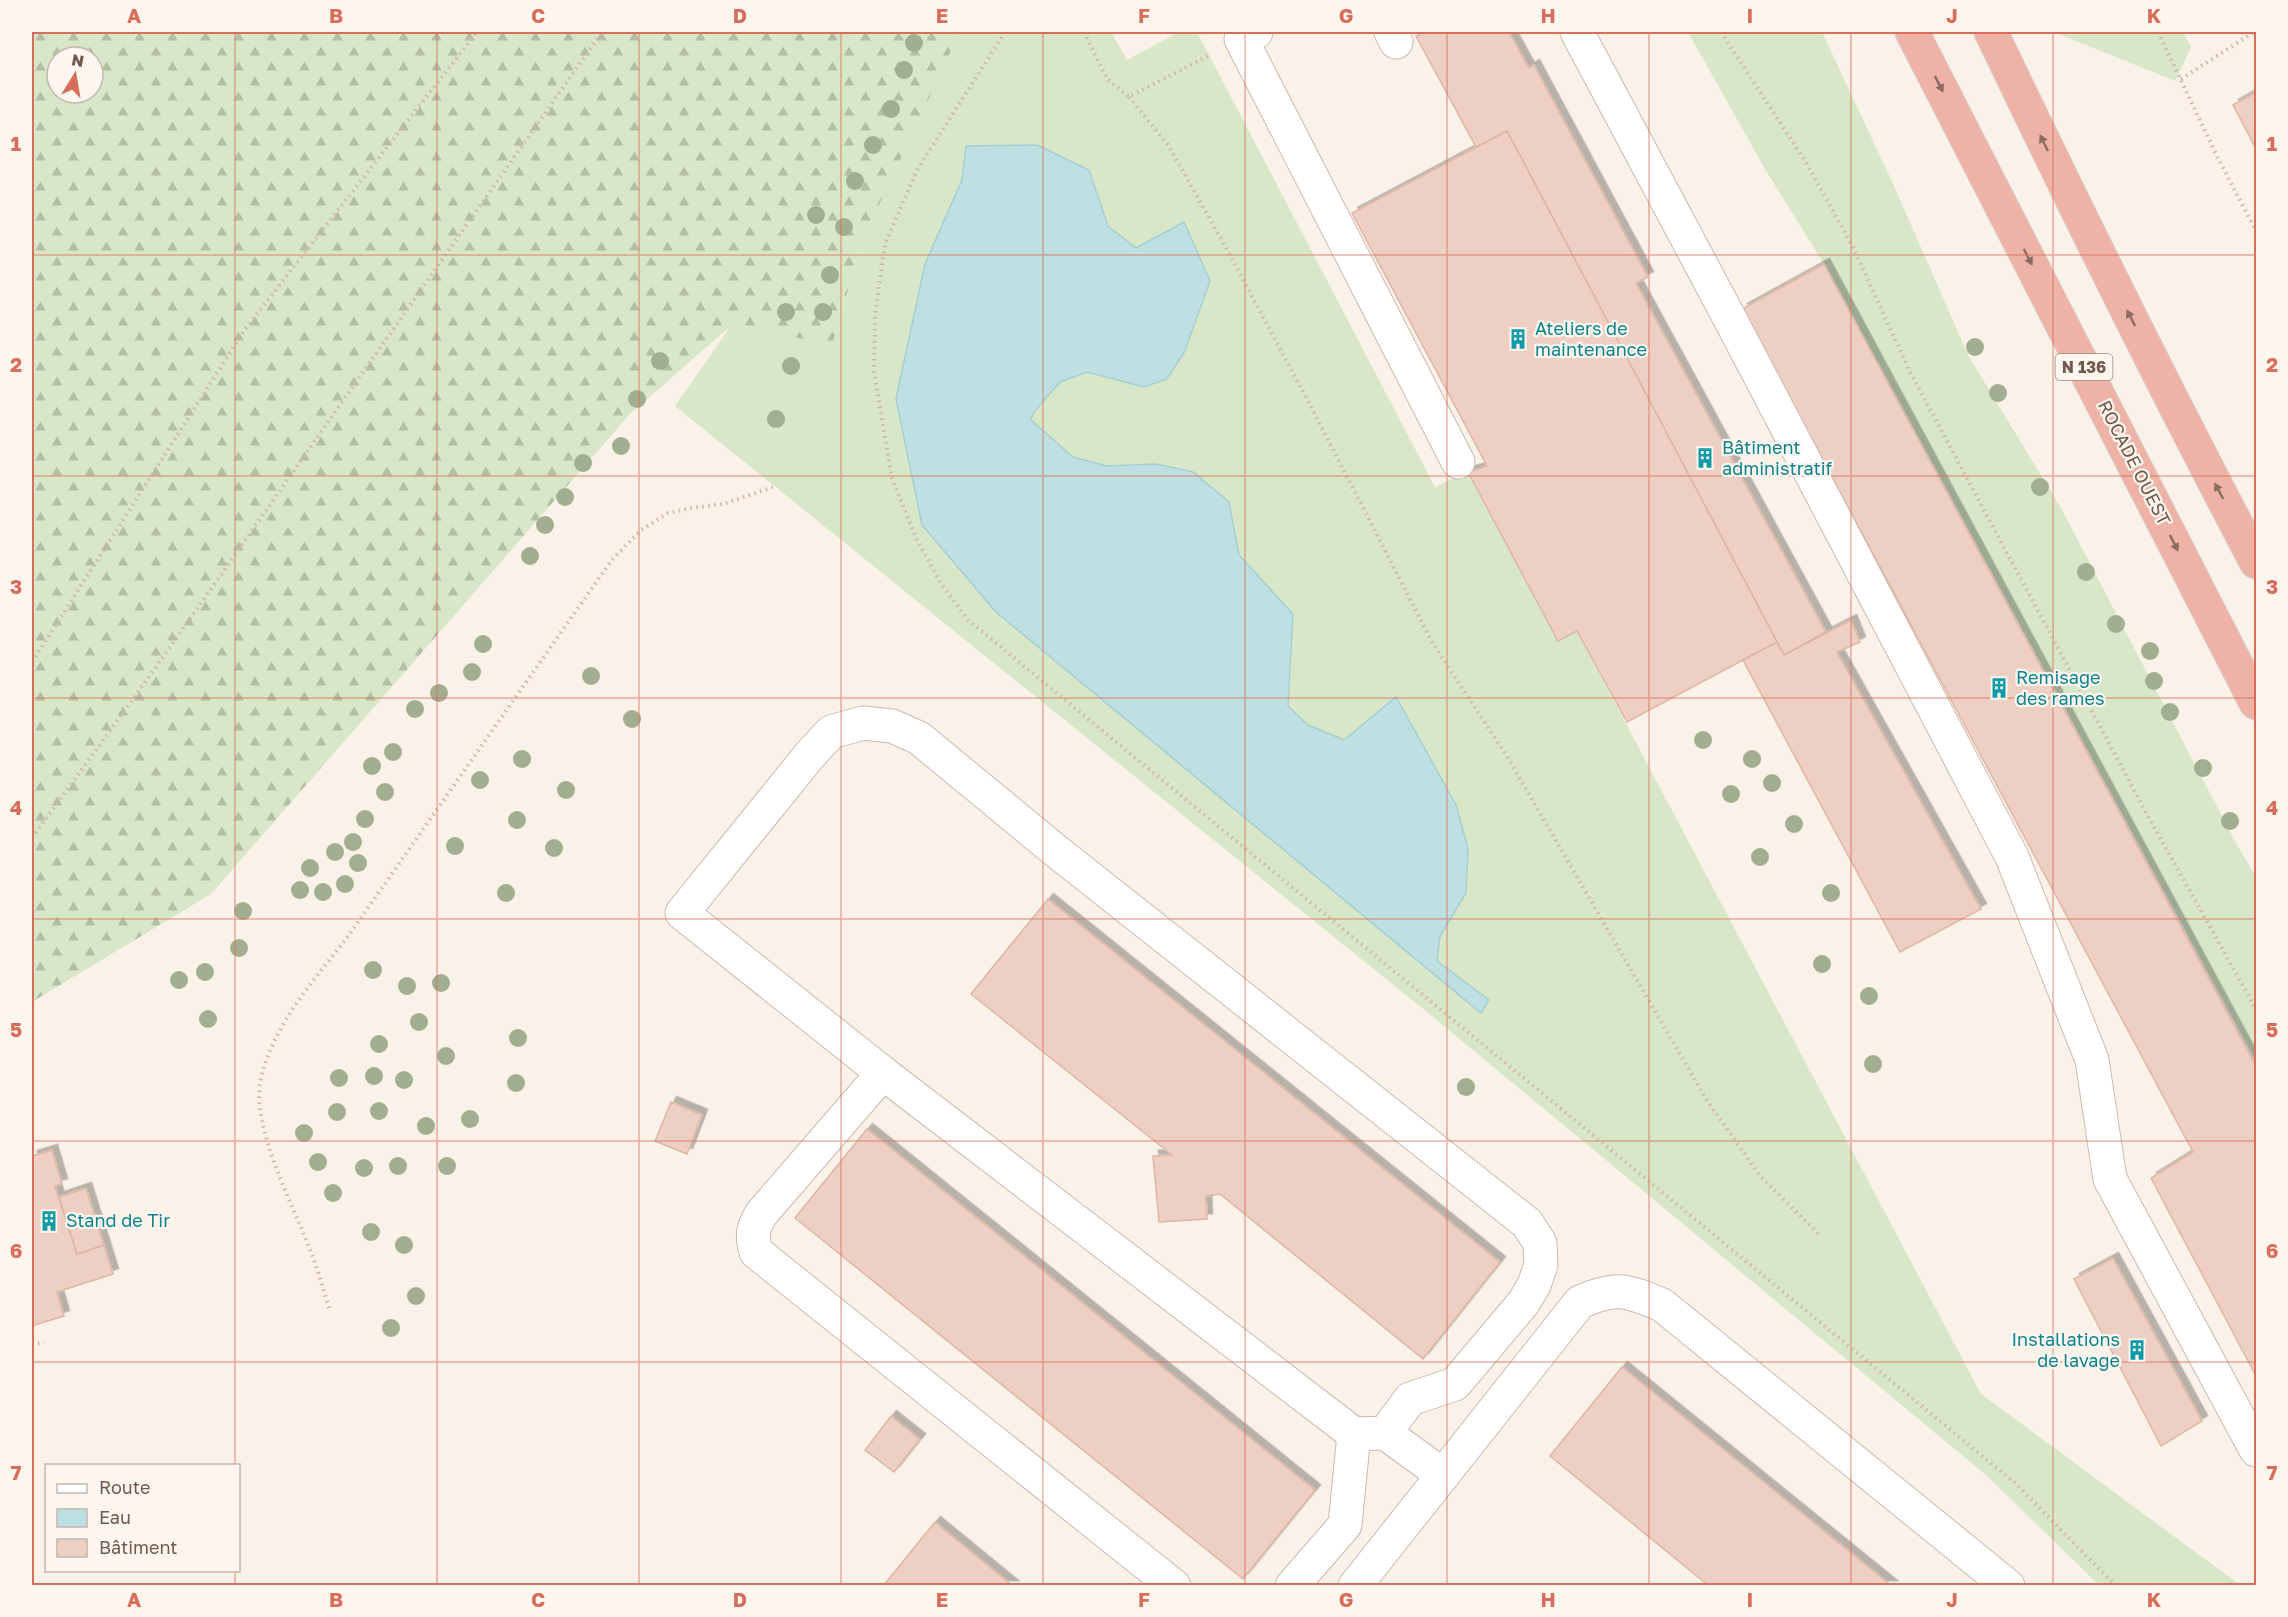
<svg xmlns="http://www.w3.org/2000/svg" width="2288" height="1617" font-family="'Golos Text',sans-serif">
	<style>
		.grass { fill: #d7e7c8 }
		.forest { fill: url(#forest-firs); fill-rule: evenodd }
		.water { fill: #bfe0e2; stroke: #a6cfd3; stroke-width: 1.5 }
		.building { fill: #edd0c3; stroke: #deb6a5; stroke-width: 1.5; filter: url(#shadow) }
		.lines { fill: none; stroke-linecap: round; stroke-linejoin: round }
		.minor-casing { stroke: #cbbaaf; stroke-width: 35 }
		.highway-casing { stroke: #d8d1ce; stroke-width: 35 }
		.path { stroke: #d2b4a6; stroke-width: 4; stroke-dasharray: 1.5 4.5; stroke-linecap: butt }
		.minor { stroke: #fff; stroke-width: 33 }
		.highway { stroke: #eeb3a6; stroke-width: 33 }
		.tree { fill: #a1ae90 }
		.oneway { fill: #8b6b60 }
		.grid { fill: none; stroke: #d76d5b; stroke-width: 1.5; stroke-opacity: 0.55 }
		.labels { text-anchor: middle; stroke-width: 4.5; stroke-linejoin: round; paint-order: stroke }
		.shield { fill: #fdf6ef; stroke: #9c887f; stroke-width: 1.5 }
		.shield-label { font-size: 16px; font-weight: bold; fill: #72594f }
		.culture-label { font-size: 18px; fill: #0d838f; stroke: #fdf6ef; text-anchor: start }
		.street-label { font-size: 18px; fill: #72594f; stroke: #fdf6ef }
		.neatline { fill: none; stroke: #d76d5b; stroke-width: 2 }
		.grid-label { font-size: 20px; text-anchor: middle; font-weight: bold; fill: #d76d5b }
	</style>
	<defs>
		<pattern id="forest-firs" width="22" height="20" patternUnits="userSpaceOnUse" patternTransform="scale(1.5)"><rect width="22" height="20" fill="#d7e7c8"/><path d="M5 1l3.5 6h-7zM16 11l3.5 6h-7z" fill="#b3bea5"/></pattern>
		<filter id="shadow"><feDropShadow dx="5.5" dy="-5.5" stdDeviation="0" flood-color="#0004"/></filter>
	</defs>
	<rect width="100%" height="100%" fill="#faf2e8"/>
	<g class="grass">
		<path d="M 960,32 L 1111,32 L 1127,60 L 1179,32 L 1197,32 L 1435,487 L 1468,472 L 1558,640 L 1577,631 L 1981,1394 L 2240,1585 L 2099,1585 L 1986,1475 L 1432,1016 L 675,406 L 733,323 L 832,345 L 863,239 Z"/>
		<path d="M 1688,32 L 1822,32 L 1894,186 L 1969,357 L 2061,508 L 2237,845 L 2256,877 L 2256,1060 L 1824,264 L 1765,169 Z"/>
		<path d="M 2054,32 L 2183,32 L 2191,47 L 2175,81 Z"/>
	</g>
	<path class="forest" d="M 32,32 L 960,32 L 863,239 L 832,345 L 733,324 L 630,414 L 211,894 L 32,1002 ZM 57,57 L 93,57 L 93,93 L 57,93 Z"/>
	<path class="water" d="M 1037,145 L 1089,170 L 1108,226 L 1136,248 L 1184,222 L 1210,281 L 1184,353 L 1167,379 L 1144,387 L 1087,372 L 1060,382 L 1033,413 L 1031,420 L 1073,457 L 1107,466 L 1156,464 L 1193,472 L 1229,502 L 1239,555 L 1293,614 L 1288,706 L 1308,725 L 1344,740 L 1396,697 L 1456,805 L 1468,848 L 1466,893 L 1440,936 L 1437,961 L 1489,1000 L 1481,1013 L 996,612 L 922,525 L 896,399 L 925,264 L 962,180 L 966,146 Z"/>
	<g class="building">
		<path d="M 1425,32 L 1509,32 L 1529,68 L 1534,65 L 1648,277 L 1636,283 L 1826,632 L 1784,655 L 1507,131 L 1476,147 L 1416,36 Z"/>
		<path d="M 2256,92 L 2256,149 L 2233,105 Z"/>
		<path d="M 1507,131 L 1777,642 L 1627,722 L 1577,631 L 1558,641 L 1468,472 L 1487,466 L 1352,213 Z"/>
		<path d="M 1824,264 L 2256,1066 L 2256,1376 L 2151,1178 L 2193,1152 L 1742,309 Z"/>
		<path d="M 1851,620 L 1860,642 L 1837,652 L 1981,909 L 1900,952 L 1743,660 L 1777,642 L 1784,655 Z"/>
		<path d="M 1048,899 L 1500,1262 L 1423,1359 L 1220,1194 L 1206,1196 L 1207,1219 L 1159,1222 L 1153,1156 L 1172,1155 L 971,994 Z"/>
		<path d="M 671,1102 L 702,1115 L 687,1154 L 655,1141 Z"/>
		<path d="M 867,1129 L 1315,1490 L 1243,1579 L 795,1218 Z"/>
		<path d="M 52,1150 L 62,1184 L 55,1186 L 77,1254 L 104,1245 L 113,1274 L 57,1292 L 64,1316 L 34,1325 L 32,1315 L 32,1156 Z"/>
		<path d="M 86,1188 L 104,1245 L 77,1254 L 59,1197 Z"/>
		<path d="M 2113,1258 L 2202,1421 L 2161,1446 L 2074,1279 Z"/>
		<path d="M 1622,1367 L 1892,1586 L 1709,1586 L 1550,1456 Z"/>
		<path d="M 891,1416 L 920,1439 L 894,1472 L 865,1450 Z"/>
		<path d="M 935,1522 L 1013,1586 L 883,1586 Z"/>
	</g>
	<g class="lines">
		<g class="minor-casing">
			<g id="minor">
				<path d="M 1256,32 L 1241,39 L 1458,462"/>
				<path d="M 1391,32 L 1396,42"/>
				<path d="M 1577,32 L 1729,317 L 2012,857 L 2092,1060 L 2110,1179 L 2256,1450"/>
				<path d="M 883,1073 L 682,913 L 809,756 L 831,732 L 863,723 L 892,726 L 919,738 L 1056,851 L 1527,1223 L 1540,1243 L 1541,1265 L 1534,1285 L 1524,1302 L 1455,1384 L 1410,1399 L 1385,1433 L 1354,1434 L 1345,1525 L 1292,1586"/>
				<path d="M 1385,1433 L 1443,1475"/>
				<path d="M 1174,1586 L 756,1252 C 751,1235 753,1227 762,1213 L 883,1073 L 1354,1434"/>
				<path d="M 1355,1586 L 1580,1302 C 1616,1286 1626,1290 1662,1305 L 2008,1586"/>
			</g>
		</g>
		<g class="highway-casing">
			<g id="highway">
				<path d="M 1912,32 L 2256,703"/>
				<path d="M 1991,32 C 2076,210 2164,387 2256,562"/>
			</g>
		</g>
		<g class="path">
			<path d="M 1005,32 L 917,170 L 885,244 L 875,315 L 874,372 L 892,479 L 916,538 L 942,585 L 968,620 L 2015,1483 L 2116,1586"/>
			<path d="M 1084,32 L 1107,79 L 1129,97 L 1208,56"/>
			<path d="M 1721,32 L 1805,161 L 1853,247 L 1910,372 L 2149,818 L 2256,1009"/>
			<path d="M 2158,32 L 2218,158 L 2256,231"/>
			<path d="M 2181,79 L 2254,32"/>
			<path d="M 1129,97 L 1168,145 L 1224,244 L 1308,401 L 1432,642 L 1508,758 L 1706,1099 L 1761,1177 L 1821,1236"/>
			<path d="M 32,662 L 246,328 L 477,32"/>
			<path d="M 32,838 L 154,670 L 602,32"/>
			<path d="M 329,1308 C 323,1288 317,1267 309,1247 C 292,1203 250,1124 261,1078 C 274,1023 316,978 349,935 L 611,561 L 641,530 L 668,513 L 691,508 L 723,504 L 776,486"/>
			<path d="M 32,1345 L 44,1342"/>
		</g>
		<use href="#minor" class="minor"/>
		<use href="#highway" class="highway"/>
	</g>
	<g class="tree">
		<circle cx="914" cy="43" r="9"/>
		<circle cx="904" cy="70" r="9"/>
		<circle cx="891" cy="109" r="9"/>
		<circle cx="873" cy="145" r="9"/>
		<circle cx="855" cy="181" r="9"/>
		<circle cx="816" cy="215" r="9"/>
		<circle cx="844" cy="227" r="9"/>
		<circle cx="830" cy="275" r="9"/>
		<circle cx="786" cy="312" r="9"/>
		<circle cx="823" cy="312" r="9"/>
		<circle cx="1975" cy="347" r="9"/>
		<circle cx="660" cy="361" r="9"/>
		<circle cx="791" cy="366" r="9"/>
		<circle cx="1998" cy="393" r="9"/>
		<circle cx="637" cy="399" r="9"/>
		<circle cx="776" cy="419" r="9"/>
		<circle cx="621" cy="446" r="9"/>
		<circle cx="583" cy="463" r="9"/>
		<circle cx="2040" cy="487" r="9"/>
		<circle cx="565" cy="497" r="9"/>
		<circle cx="545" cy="525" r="9"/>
		<circle cx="530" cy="556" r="9"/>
		<circle cx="2086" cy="572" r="9"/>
		<circle cx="2116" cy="624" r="9"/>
		<circle cx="483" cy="644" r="9"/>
		<circle cx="2150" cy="651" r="9"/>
		<circle cx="472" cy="672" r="9"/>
		<circle cx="591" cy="676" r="9"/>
		<circle cx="2154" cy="681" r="9"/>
		<circle cx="439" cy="693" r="9"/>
		<circle cx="415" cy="709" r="9"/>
		<circle cx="2170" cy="712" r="9"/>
		<circle cx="632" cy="719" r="9"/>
		<circle cx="1703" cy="740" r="9"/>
		<circle cx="393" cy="752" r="9"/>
		<circle cx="522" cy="759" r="9"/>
		<circle cx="1752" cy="759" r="9"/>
		<circle cx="372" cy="766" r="9"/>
		<circle cx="2203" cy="768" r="9"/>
		<circle cx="480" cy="780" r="9"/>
		<circle cx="1772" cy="783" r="9"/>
		<circle cx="566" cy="790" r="9"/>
		<circle cx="385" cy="792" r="9"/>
		<circle cx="1731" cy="794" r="9"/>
		<circle cx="365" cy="819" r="9"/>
		<circle cx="517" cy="820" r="9"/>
		<circle cx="2230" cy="821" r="9"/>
		<circle cx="1794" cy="824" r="9"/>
		<circle cx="353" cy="842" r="9"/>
		<circle cx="455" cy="846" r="9"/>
		<circle cx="554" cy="848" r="9"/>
		<circle cx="335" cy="852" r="9"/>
		<circle cx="1760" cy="857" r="9"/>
		<circle cx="358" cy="863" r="9"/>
		<circle cx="310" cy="868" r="9"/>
		<circle cx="345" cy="884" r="9"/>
		<circle cx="300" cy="890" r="9"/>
		<circle cx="323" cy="892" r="9"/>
		<circle cx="506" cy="893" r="9"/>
		<circle cx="1831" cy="893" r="9"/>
		<circle cx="243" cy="911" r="9"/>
		<circle cx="239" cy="948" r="9"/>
		<circle cx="1822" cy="964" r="9"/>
		<circle cx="373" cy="970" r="9"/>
		<circle cx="205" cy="972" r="9"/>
		<circle cx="179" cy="980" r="9"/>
		<circle cx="441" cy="983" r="9"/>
		<circle cx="407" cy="986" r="9"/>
		<circle cx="1869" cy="996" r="9"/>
		<circle cx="208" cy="1019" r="9"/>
		<circle cx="419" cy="1022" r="9"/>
		<circle cx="518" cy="1038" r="9"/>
		<circle cx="379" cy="1044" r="9"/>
		<circle cx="446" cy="1056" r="9"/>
		<circle cx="1873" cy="1064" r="9"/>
		<circle cx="374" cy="1076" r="9"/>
		<circle cx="339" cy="1078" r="9"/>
		<circle cx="404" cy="1080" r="9"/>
		<circle cx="516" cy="1083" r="9"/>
		<circle cx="1466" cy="1087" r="9"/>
		<circle cx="379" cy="1111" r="9"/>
		<circle cx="337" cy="1112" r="9"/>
		<circle cx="470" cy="1119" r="9"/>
		<circle cx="426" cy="1126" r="9"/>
		<circle cx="304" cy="1133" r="9"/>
		<circle cx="318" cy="1162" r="9"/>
		<circle cx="398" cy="1166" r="9"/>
		<circle cx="447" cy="1166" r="9"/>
		<circle cx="364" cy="1168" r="9"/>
		<circle cx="333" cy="1193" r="9"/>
		<circle cx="371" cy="1232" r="9"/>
		<circle cx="404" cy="1245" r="9"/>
		<circle cx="416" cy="1296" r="9"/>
		<circle cx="391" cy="1328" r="9"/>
	</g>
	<defs><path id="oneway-solid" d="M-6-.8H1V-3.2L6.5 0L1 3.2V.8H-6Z" transform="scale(1.5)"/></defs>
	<g class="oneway">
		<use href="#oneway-solid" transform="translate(1939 84) rotate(63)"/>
		<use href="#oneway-solid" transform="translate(2044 143) rotate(-116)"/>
		<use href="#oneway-solid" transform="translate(2028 257) rotate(63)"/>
		<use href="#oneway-solid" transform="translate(2131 318) rotate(-117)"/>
		<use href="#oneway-solid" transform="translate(2219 491) rotate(-118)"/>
		<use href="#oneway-solid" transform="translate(2174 543) rotate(63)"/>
	</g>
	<path class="grid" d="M 235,32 L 235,1466M 437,32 L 437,1586M 639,32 L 639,1586M 841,32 L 841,1586M 1043,32 L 1043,1586M 1245,32 L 1245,1586M 1447,32 L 1447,1586M 1649,32 L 1649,1586M 1851,32 L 1851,1586M 2053,32 L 2053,1586M 32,255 L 2256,255M 32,476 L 2256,476M 32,698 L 2256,698M 32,919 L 2256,919M 32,1141 L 2256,1141M 32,1362 L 2256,1362M 235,1570 L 235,1586"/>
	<defs>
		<g id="building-bare" transform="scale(1.62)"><path d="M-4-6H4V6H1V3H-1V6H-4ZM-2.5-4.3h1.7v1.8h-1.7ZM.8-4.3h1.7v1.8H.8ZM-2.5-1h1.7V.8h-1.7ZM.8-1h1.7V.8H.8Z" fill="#0f9aa8" stroke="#fdf6ef" stroke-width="2.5" paint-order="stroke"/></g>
	</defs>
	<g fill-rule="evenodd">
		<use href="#building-bare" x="1518" y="339"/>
		<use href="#building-bare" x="1705" y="458"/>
		<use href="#building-bare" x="1999" y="688"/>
		<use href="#building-bare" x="49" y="1221"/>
		<use href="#building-bare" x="2137" y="1350"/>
	</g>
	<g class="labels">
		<rect class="shield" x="2055.5" y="354" width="57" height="26" rx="4.5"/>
		<g class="shield-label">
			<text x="2084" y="373">N 136</text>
		</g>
		<g class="culture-label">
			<text x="1535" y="335">Ateliers de<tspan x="1535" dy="21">maintenance</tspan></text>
			<text x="1722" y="454">Bâtiment<tspan x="1722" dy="21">administratif</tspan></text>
			<text x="2016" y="684">Remisage<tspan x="2016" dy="21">des rames</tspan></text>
			<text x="66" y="1227">Stand de Tir</text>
			<text x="2120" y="1346" text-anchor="end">Installations<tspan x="2120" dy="21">de lavage</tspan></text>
		</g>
		<g class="street-label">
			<text transform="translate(2134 463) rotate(63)" y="6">ROCADE OUEST</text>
		</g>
	</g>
	<rect width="2288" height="1617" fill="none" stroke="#fdf6ef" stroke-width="66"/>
	<rect x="45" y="1464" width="195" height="108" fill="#fdf6ef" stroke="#c5b7af" stroke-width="1.5"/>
	<rect x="57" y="1484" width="30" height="9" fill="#ffffff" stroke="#c5b7af" stroke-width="1.5"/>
	<text x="99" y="1494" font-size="18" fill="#72594f">Route</text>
	<rect x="57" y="1509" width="30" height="18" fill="#bfe0e2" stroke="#c5b7af" stroke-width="1.5"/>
	<text x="99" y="1524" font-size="18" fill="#72594f">Eau</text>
	<rect x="57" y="1539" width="30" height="18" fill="#edd0c3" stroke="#c5b7af" stroke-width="1.5"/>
	<text x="99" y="1554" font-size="18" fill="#72594f">Bâtiment</text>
	<g transform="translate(75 75) rotate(11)"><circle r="28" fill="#fdf6ef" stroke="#c5b7af" stroke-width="1.5"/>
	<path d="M0-4.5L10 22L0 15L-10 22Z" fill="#d76d5b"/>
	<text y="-9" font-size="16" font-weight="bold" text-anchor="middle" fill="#72594f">N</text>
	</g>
	<rect x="33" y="33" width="2222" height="1551" class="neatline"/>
	<g class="grid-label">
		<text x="134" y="23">A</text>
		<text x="336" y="23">B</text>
		<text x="538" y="23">C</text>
		<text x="740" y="23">D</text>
		<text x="942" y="23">E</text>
		<text x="1144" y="23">F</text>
		<text x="1346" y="23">G</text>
		<text x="1548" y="23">H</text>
		<text x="1750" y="23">I</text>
		<text x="1952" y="23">J</text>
		<text x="2154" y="23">K</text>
		<text x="16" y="151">1</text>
		<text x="2272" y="151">1</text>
		<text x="16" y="372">2</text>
		<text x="2272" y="372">2</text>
		<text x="16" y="594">3</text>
		<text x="2272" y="594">3</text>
		<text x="16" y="815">4</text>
		<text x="2272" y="815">4</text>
		<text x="16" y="1037">5</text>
		<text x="2272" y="1037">5</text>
		<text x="16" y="1258">6</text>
		<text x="2272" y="1258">6</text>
		<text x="16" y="1480">7</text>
		<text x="2272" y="1480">7</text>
		<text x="134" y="1607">A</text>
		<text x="336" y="1607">B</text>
		<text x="538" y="1607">C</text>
		<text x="740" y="1607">D</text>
		<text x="942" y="1607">E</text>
		<text x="1144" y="1607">F</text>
		<text x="1346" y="1607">G</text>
		<text x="1548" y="1607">H</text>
		<text x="1750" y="1607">I</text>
		<text x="1952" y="1607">J</text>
		<text x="2154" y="1607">K</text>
	</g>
</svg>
